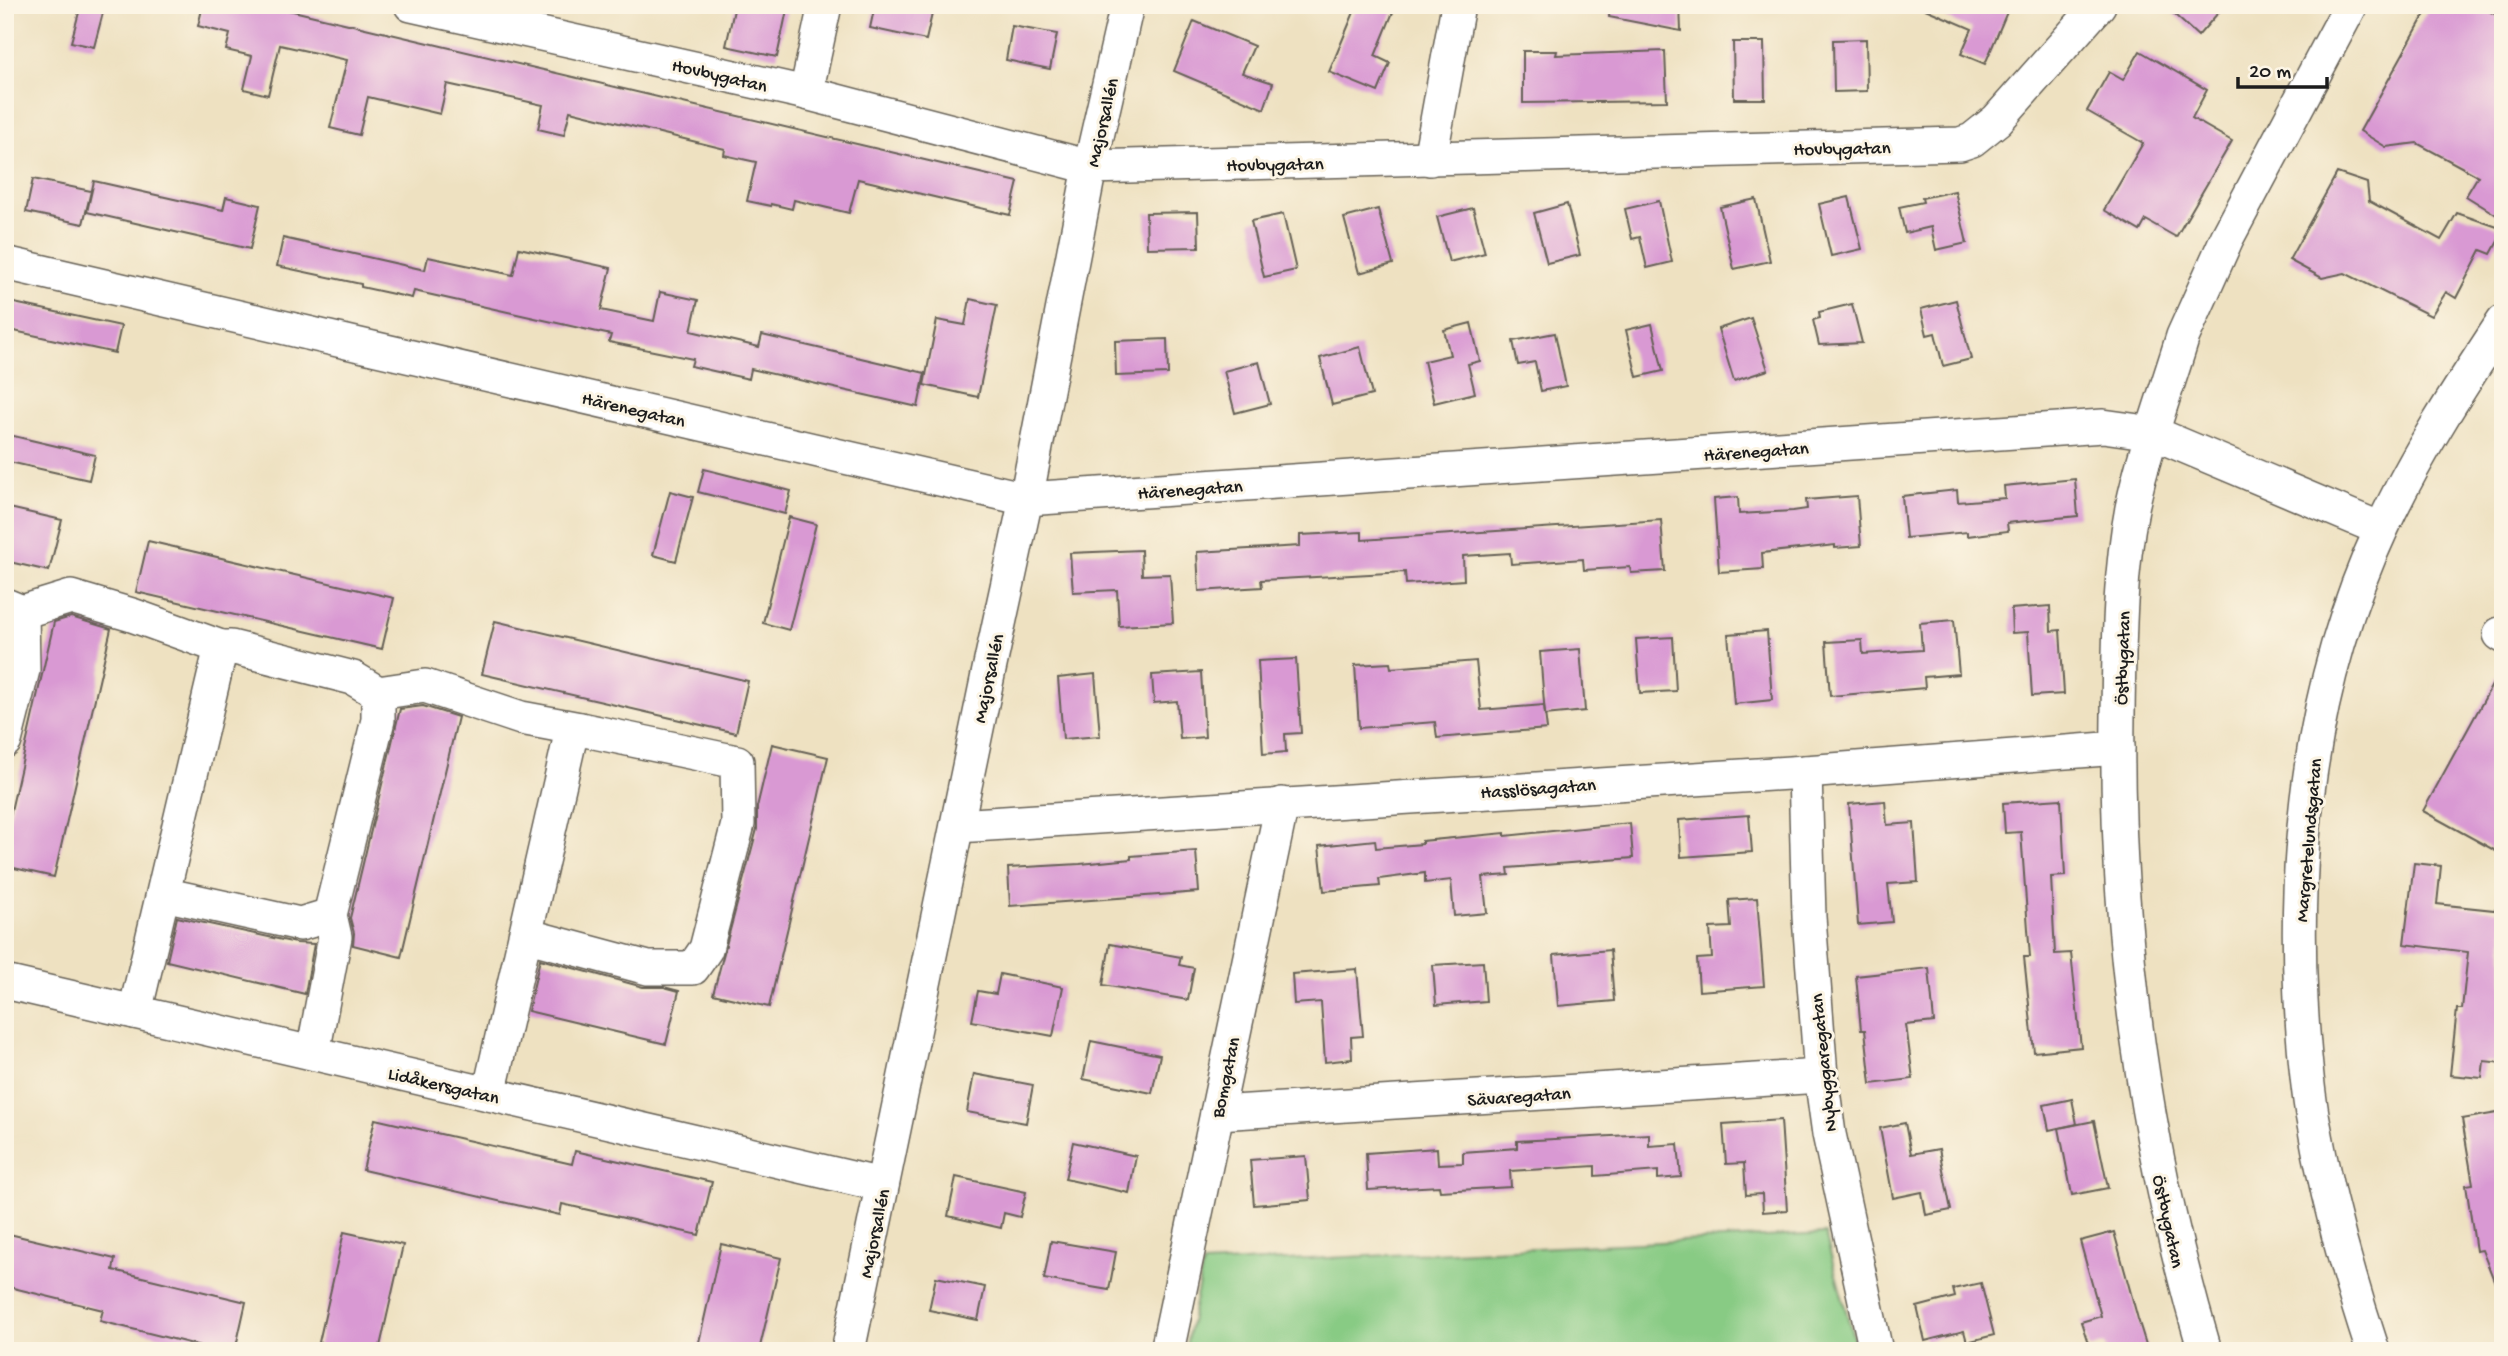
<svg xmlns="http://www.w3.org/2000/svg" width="2508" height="1356" font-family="'Gochi Hand',sans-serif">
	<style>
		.green { fill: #88cb84; stroke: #527450; stroke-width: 2 }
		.building { fill: #d999d3 }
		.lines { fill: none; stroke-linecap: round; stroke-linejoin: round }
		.minor-casing { stroke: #666156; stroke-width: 36 }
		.minor { stroke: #fff; stroke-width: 33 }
		.labels { text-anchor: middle; stroke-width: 6; stroke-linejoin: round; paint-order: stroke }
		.street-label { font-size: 19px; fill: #1c1c1c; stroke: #fcf5e5 }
	</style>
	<rect width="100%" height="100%" fill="#fcf5e5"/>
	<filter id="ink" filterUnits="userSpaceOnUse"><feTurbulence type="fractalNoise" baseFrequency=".0143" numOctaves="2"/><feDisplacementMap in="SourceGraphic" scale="14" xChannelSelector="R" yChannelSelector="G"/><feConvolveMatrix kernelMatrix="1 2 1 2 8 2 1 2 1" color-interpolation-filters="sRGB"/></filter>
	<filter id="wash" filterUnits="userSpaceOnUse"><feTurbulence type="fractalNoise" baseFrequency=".00686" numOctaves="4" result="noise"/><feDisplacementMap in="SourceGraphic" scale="28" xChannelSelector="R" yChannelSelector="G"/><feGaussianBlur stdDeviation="1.57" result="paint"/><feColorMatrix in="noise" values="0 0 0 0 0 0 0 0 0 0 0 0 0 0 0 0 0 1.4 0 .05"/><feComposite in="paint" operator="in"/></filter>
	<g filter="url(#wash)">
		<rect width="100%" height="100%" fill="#eee1c1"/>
		<path class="green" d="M 1825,1234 L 1857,1351 L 1185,1351 L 1203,1264 Z"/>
		<g id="blocks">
			<g class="building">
				<path d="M 81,5 L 105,5 L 94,47 L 71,42 Z"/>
				<path d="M 203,5 L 264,5 L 293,11 L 1018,182 L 1010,215 L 858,179 L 849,213 L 794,200 L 792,209 L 771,204 L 771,206 L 747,201 L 756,162 L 724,155 L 725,149 L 570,111 L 564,135 L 538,129 L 543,105 L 447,84 L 440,114 L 368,97 L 359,135 L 330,128 L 347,60 L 280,45 L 268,95 L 244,89 L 252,56 L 226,50 L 230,34 L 198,26 Z"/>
				<path d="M 735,5 L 788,5 L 777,57 L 726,46 Z"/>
				<path d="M 875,5 L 934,5 L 926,40 L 870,28 Z"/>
				<path d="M 1357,5 L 1396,5 L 1375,56 L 1390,63 L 1378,92 L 1329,72 Z"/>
				<path d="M 1610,5 L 1680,5 L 1681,31 L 1609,17 Z"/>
				<path d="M 1916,5 L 2010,5 L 1985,64 L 1961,54 L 1972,29 Z"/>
				<path d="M 2164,5 L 2225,5 L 2198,36 Z"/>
				<path d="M 2430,5 L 2478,5 L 2503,19 L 2503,219 L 2466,196 L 2478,176 L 2417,143 L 2386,147 L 2360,131 Z"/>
				<path d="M 1194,21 L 1254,46 L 1242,73 L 1273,83 L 1264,109 L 1174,71 Z"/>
				<path d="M 1012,26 L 1057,34 L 1050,69 L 1006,60 Z"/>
				<path d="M 1866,39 L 1867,91 L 1834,92 L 1833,40 Z"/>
				<path d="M 1733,42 L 1764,42 L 1765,99 L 1734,99 Z"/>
				<path d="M 1523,51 L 1557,51 L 1556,55 L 1665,51 L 1667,101 L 1523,103 Z"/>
				<path d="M 2140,51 L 2207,90 L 2192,118 L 2232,141 L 2176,237 L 2146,220 L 2140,231 L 2104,210 L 2143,143 L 2087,111 L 2109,72 L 2123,80 Z"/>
				<path d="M 2337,173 L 2367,183 L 2369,201 L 2441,240 L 2457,213 L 2503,229 L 2503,232 L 2491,254 L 2481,250 L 2456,298 L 2446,292 L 2431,316 L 2345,273 L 2322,278 L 2289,260 Z"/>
				<path d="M 33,179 L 91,191 L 83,224 L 26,212 Z"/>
				<path d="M 94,181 L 223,210 L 226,197 L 260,205 L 250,249 L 87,212 Z"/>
				<path d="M 1955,191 L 1967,243 L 1936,250 L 1931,227 L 1905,233 L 1899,207 L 1923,202 L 1922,198 Z"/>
				<path d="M 1849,197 L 1862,249 L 1831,256 L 1819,204 Z"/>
				<path d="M 1756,199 L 1770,261 L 1734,269 L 1720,207 Z"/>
				<path d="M 1659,201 L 1672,262 L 1647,268 L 1640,237 L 1632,239 L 1625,209 Z"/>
				<path d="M 1567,204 L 1580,255 L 1547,263 L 1534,213 Z"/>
				<path d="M 1473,208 L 1485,253 L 1449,262 L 1437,217 Z"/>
				<path d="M 1378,209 L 1393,264 L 1359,273 L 1344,218 Z"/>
				<path d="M 1198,212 L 1199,247 L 1147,248 L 1146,213 Z"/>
				<path d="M 1283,214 L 1296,270 L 1264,277 L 1251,221 Z"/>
				<path d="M 283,238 L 425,270 L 428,257 L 513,275 L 519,248 L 611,268 L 601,310 L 654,321 L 660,292 L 698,300 L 691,331 L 759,347 L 762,335 L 925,373 L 918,407 L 751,369 L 749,379 L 691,366 L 693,359 L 609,342 L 611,335 L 414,291 L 412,298 L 361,287 L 361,284 L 277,266 Z"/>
				<path d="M 970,299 L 997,305 L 978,397 L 924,385 L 937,320 L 965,325 Z"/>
				<path d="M 1956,300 L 1971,359 L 1943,366 L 1935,333 L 1927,335 L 1921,309 Z"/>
				<path d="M 5,301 L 121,326 L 115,353 L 5,329 Z"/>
				<path d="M 1852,304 L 1862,343 L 1819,345 L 1813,320 L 1820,318 L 1819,312 Z"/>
				<path d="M 1751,318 L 1768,370 L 1734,381 L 1718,329 Z"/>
				<path d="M 1471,323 L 1480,361 L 1468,364 L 1475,393 L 1434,403 L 1424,361 L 1450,355 L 1444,330 Z"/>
				<path d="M 1652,324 L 1663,371 L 1637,377 L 1626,330 Z"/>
				<path d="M 1555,333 L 1566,386 L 1541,391 L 1535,362 L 1518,365 L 1513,341 Z"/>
				<path d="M 1167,339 L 1168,374 L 1116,376 L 1115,341 Z"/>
				<path d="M 1360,347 L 1372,395 L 1332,405 L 1320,358 Z"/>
				<path d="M 1259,362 L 1270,404 L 1235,413 L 1224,371 Z"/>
				<path d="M 5,434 L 95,455 L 89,480 L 5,461 Z"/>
				<path d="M 704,469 L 791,491 L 785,514 L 698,492 Z"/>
				<path d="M 2075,479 L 2078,516 L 2007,523 L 2008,531 L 1967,536 L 1967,532 L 1906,538 L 1902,496 L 1957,490 L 1958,502 L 2005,498 L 2004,486 Z"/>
				<path d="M 670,491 L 693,497 L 676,561 L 653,555 Z"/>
				<path d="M 1857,496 L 1861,546 L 1835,548 L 1835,545 L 1762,553 L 1763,569 L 1719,572 L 1714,499 L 1738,497 L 1739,514 L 1793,511 L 1807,509 L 1806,500 Z"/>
				<path d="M 5,507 L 62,520 L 49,571 L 5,561 Z"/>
				<path d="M 789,517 L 816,524 L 789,630 L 763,623 Z"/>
				<path d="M 1661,520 L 1665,571 L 1631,573 L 1630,567 L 1584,570 L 1583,559 L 1511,564 L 1510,553 L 1463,556 L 1464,580 L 1406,584 L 1405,572 L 1261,580 L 1262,587 L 1199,591 L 1197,552 L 1300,546 L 1300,535 L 1362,532 L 1362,540 Z"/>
				<path d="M 148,541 L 394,598 L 382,649 L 136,592 Z"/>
				<path d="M 1141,550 L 1142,575 L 1170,574 L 1173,623 L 1119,626 L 1117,590 L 1073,592 L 1070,553 Z"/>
				<path d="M 2050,606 L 2051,631 L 2060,630 L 2064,694 L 2032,696 L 2028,632 L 2012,633 L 2011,609 Z"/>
				<path d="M 71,617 L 111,629 L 54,877 L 5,866 L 5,837 L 54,622 Z"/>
				<path d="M 1954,620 L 1959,674 L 1924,677 L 1925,688 L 1830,696 L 1826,642 L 1862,640 L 1863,654 L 1922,650 L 1920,623 Z"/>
				<path d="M 495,621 L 748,681 L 736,733 L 482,674 Z"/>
				<path d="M 1767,631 L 1772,700 L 1734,704 L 1728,634 Z"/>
				<path d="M 1673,637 L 1676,691 L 1640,693 L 1636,639 Z"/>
				<path d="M 1580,649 L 1585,711 L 1545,715 L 1540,652 Z"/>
				<path d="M 1296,659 L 1301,733 L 1285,734 L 1286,752 L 1263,754 L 1258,661 Z"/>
				<path d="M 1476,661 L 1481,710 L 1544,705 L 1547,729 L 1437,738 L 1435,722 L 1359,728 L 1355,665 L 1390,663 L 1391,668 Z"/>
				<path d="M 2503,665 L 2503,855 L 2423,811 Z"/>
				<path d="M 1201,672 L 1205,737 L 1180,739 L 1177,701 L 1154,703 L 1152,675 Z"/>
				<path d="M 1095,674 L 1100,736 L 1063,739 L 1058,678 Z"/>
				<path d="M 423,706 L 458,717 L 401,957 L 353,945 L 354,933 L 350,918 L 400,709 Z"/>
				<path d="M 772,744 L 828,757 L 769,1007 L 713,994 L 757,829 L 757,807 Z"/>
				<path d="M 2061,799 L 2065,876 L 2051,877 L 2055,954 L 2071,953 L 2081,1047 L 2034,1052 L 2024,957 L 2030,957 L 2021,832 L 2005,833 L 2003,803 Z"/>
				<path d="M 1885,801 L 1887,825 L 1914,823 L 1918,882 L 1888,884 L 1892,922 L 1858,925 L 1849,804 Z"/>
				<path d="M 1749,815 L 1752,852 L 1681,857 L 1679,820 Z"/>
				<path d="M 1630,823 L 1633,858 L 1508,868 L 1509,875 L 1483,877 L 1487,913 L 1454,916 L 1451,880 L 1425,883 L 1425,873 L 1379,879 L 1380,886 L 1324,891 L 1319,846 L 1375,840 L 1376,848 L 1422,844 L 1422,841 L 1505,833 L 1505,836 Z"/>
				<path d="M 1196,851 L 1199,892 L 1010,906 L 1008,868 L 1080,864 L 1131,859 L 1131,856 Z"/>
				<path d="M 2414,863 L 2441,866 L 2437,904 L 2503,911 L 2503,1063 L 2484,1061 L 2482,1078 L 2450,1075 L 2457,1009 L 2462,1009 L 2468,952 L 2404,944 Z"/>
				<path d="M 1757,898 L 1764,986 L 1699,991 L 1697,959 L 1712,958 L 1710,928 L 1731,927 L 1729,900 Z"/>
				<path d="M 177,917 L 296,943 L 314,944 L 305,994 L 167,961 Z"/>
				<path d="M 1110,944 L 1181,957 L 1179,965 L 1194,968 L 1188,1000 L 1103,985 Z"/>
				<path d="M 1610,950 L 1614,1001 L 1558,1006 L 1554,955 Z"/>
				<path d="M 540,959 L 643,987 L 664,987 L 679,991 L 666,1044 L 528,1011 Z"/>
				<path d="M 1483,962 L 1486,1001 L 1436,1005 L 1433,965 Z"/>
				<path d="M 1929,968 L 1934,1022 L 1906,1025 L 1913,1079 L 1871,1084 L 1865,1030 L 1861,1030 L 1856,976 Z"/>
				<path d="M 1357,969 L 1363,1036 L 1351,1037 L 1352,1059 L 1325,1062 L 1321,1002 L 1294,1004 L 1292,974 Z"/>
				<path d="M 1000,974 L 1063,987 L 1053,1036 L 972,1021 L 978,991 L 996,994 Z"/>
				<path d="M 1091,1041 L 1160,1055 L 1152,1093 L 1083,1079 Z"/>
				<path d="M 974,1074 L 1033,1085 L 1026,1123 L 967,1112 Z"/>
				<path d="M 2072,1099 L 2077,1124 L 2049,1130 L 2044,1105 Z"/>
				<path d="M 2503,1112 L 2503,1298 L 2501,1298 L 2482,1250 L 2476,1251 L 2466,1185 L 2473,1184 L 2462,1119 Z"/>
				<path d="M 375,1119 L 572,1164 L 575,1151 L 712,1182 L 699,1235 L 562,1204 L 560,1215 L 363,1170 Z"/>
				<path d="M 1781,1120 L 1787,1210 L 1763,1212 L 1762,1194 L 1746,1195 L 1744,1163 L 1726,1164 L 1723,1124 Z"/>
				<path d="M 2094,1121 L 2108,1188 L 2072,1195 L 2059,1128 Z"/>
				<path d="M 1905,1123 L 1911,1154 L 1939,1149 L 1951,1210 L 1926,1215 L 1922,1192 L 1893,1198 L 1880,1128 Z"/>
				<path d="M 1649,1134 L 1649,1146 L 1678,1144 L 1681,1177 L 1658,1179 L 1658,1171 L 1595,1176 L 1595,1166 L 1510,1171 L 1511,1187 L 1440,1191 L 1439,1186 L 1368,1190 L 1366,1153 L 1437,1148 L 1438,1164 L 1463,1163 L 1463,1152 L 1517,1148 L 1517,1141 Z"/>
				<path d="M 1073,1142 L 1136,1156 L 1129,1193 L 1065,1179 Z"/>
				<path d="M 1306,1156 L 1310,1200 L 1254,1205 L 1250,1160 Z"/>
				<path d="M 956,1177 L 1026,1192 L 1020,1217 L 1004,1213 L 1001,1228 L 948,1216 Z"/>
				<path d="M 344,1232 L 403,1245 L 379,1351 L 317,1351 Z"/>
				<path d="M 2114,1232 L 2138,1319 L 2148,1351 L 2107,1351 L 2105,1344 L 2090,1349 L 2081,1322 L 2101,1316 L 2080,1241 Z"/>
				<path d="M 5,1233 L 115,1259 L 113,1270 L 246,1302 L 235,1351 L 221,1351 L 100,1321 L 103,1310 L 5,1286 Z"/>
				<path d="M 1051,1241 L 1116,1252 L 1109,1290 L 1044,1279 Z"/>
				<path d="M 721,1244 L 781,1258 L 759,1351 L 697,1351 Z"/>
				<path d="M 936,1277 L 985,1287 L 978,1320 L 929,1310 Z"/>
				<path d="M 1981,1283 L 1994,1335 L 1967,1342 L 1964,1331 L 1925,1341 L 1917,1307 L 1955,1297 L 1953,1289 Z"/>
			</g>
		</g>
	</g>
	<g filter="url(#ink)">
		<use href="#blocks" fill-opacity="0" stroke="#666156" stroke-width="2"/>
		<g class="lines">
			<g class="minor-casing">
				<g id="minor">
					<path d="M 411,5 L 806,93 L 1090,167 L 1960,144 L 1972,140 L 1997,120 L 2099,5"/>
					<path d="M 806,93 L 825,5"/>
					<path d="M 1430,159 L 1458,5"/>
					<path d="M 5,263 L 1026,499 L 2103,426 L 2153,433 L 2381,529"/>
					<path d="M 5,605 L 22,612 L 23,670 L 5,741"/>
					<path d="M 22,612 L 71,597 L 132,615 L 221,647"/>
					<path d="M 2500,634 L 2503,636"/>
					<path d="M 378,693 L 425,686 L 521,718 L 580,729"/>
					<path d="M 1805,772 L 1809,917 L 1821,1076 L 1829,1134 L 1876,1351"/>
					<path d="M 957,826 L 1805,772 L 2118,748"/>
					<path d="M 5,982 L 882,1185"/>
					<path d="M 135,1012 L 221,647 L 231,647 L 353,678 L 378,693 L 378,720 L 330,915 L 300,924 L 163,894"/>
					<path d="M 313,1053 L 335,937 L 330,915"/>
					<path d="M 489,1094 L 572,730 L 580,729 L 737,762 L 738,824 L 706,949 L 693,968 L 648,968 L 525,935"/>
					<path d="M 1217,1113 L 1821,1076"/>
					<path d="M 848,1351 L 989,670 L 1026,499 L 1090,167 L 1127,5"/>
					<path d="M 1167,1351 L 1282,804"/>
					<path d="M 2205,1351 C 2143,1143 2115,930 2118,714 C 2119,646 2119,575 2132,508 C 2144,451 2166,392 2183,336 L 2227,238 L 2351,5"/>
					<path d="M 2373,1351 C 2347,1273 2326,1195 2312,1114 C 2306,1077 2303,1038 2301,1000 C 2293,840 2313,675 2382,528 C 2415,456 2459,389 2503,322"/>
				</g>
			</g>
			<use href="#minor" class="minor"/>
		</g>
	</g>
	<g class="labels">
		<g class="street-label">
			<text transform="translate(720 74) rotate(13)" y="7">Hovbygatan</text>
			<text transform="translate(1101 122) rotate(-77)" y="7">Majorsallén</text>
			<text transform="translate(1842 147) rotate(-1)" y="7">Hovbygatan</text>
			<text transform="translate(1275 163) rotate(-1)" y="7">Hovbygatan</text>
			<text transform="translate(634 408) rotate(13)" y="7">Härenegatan</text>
			<text transform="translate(1756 450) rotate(-4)" y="7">Härenegatan</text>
			<text transform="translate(1190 488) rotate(-4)" y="7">Härenegatan</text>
			<text transform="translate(2121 658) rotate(-88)" y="7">Östbygatan</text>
			<text transform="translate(987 678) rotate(-78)" y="7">Majorsallén</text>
			<text transform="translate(1538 787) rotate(-4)" y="7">Hasslösagatan</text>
			<text transform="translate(2307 840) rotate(-85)" y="7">Margretelundsgatan</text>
			<text transform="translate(1822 1063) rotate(-96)" y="7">Nybyggaregatan</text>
			<text transform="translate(1224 1077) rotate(-78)" y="7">Bomgatan</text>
			<text transform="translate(444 1084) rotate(13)" y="7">Lidåkersgatan</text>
			<text transform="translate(1519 1095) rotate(-4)" y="7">Sävaregatan</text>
			<text transform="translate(2170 1221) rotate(78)" y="7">Östbygatan</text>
			<text transform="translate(873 1233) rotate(-78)" y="7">Majorsallén</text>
		</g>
	</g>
	<rect width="2508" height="1356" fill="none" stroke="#fcf5e5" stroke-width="28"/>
	<path d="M2238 77v10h89v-10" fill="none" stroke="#1c1c1c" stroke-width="3.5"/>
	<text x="2249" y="77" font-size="21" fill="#1c1c1c" stroke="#fcf5e5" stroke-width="5" paint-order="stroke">20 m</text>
</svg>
